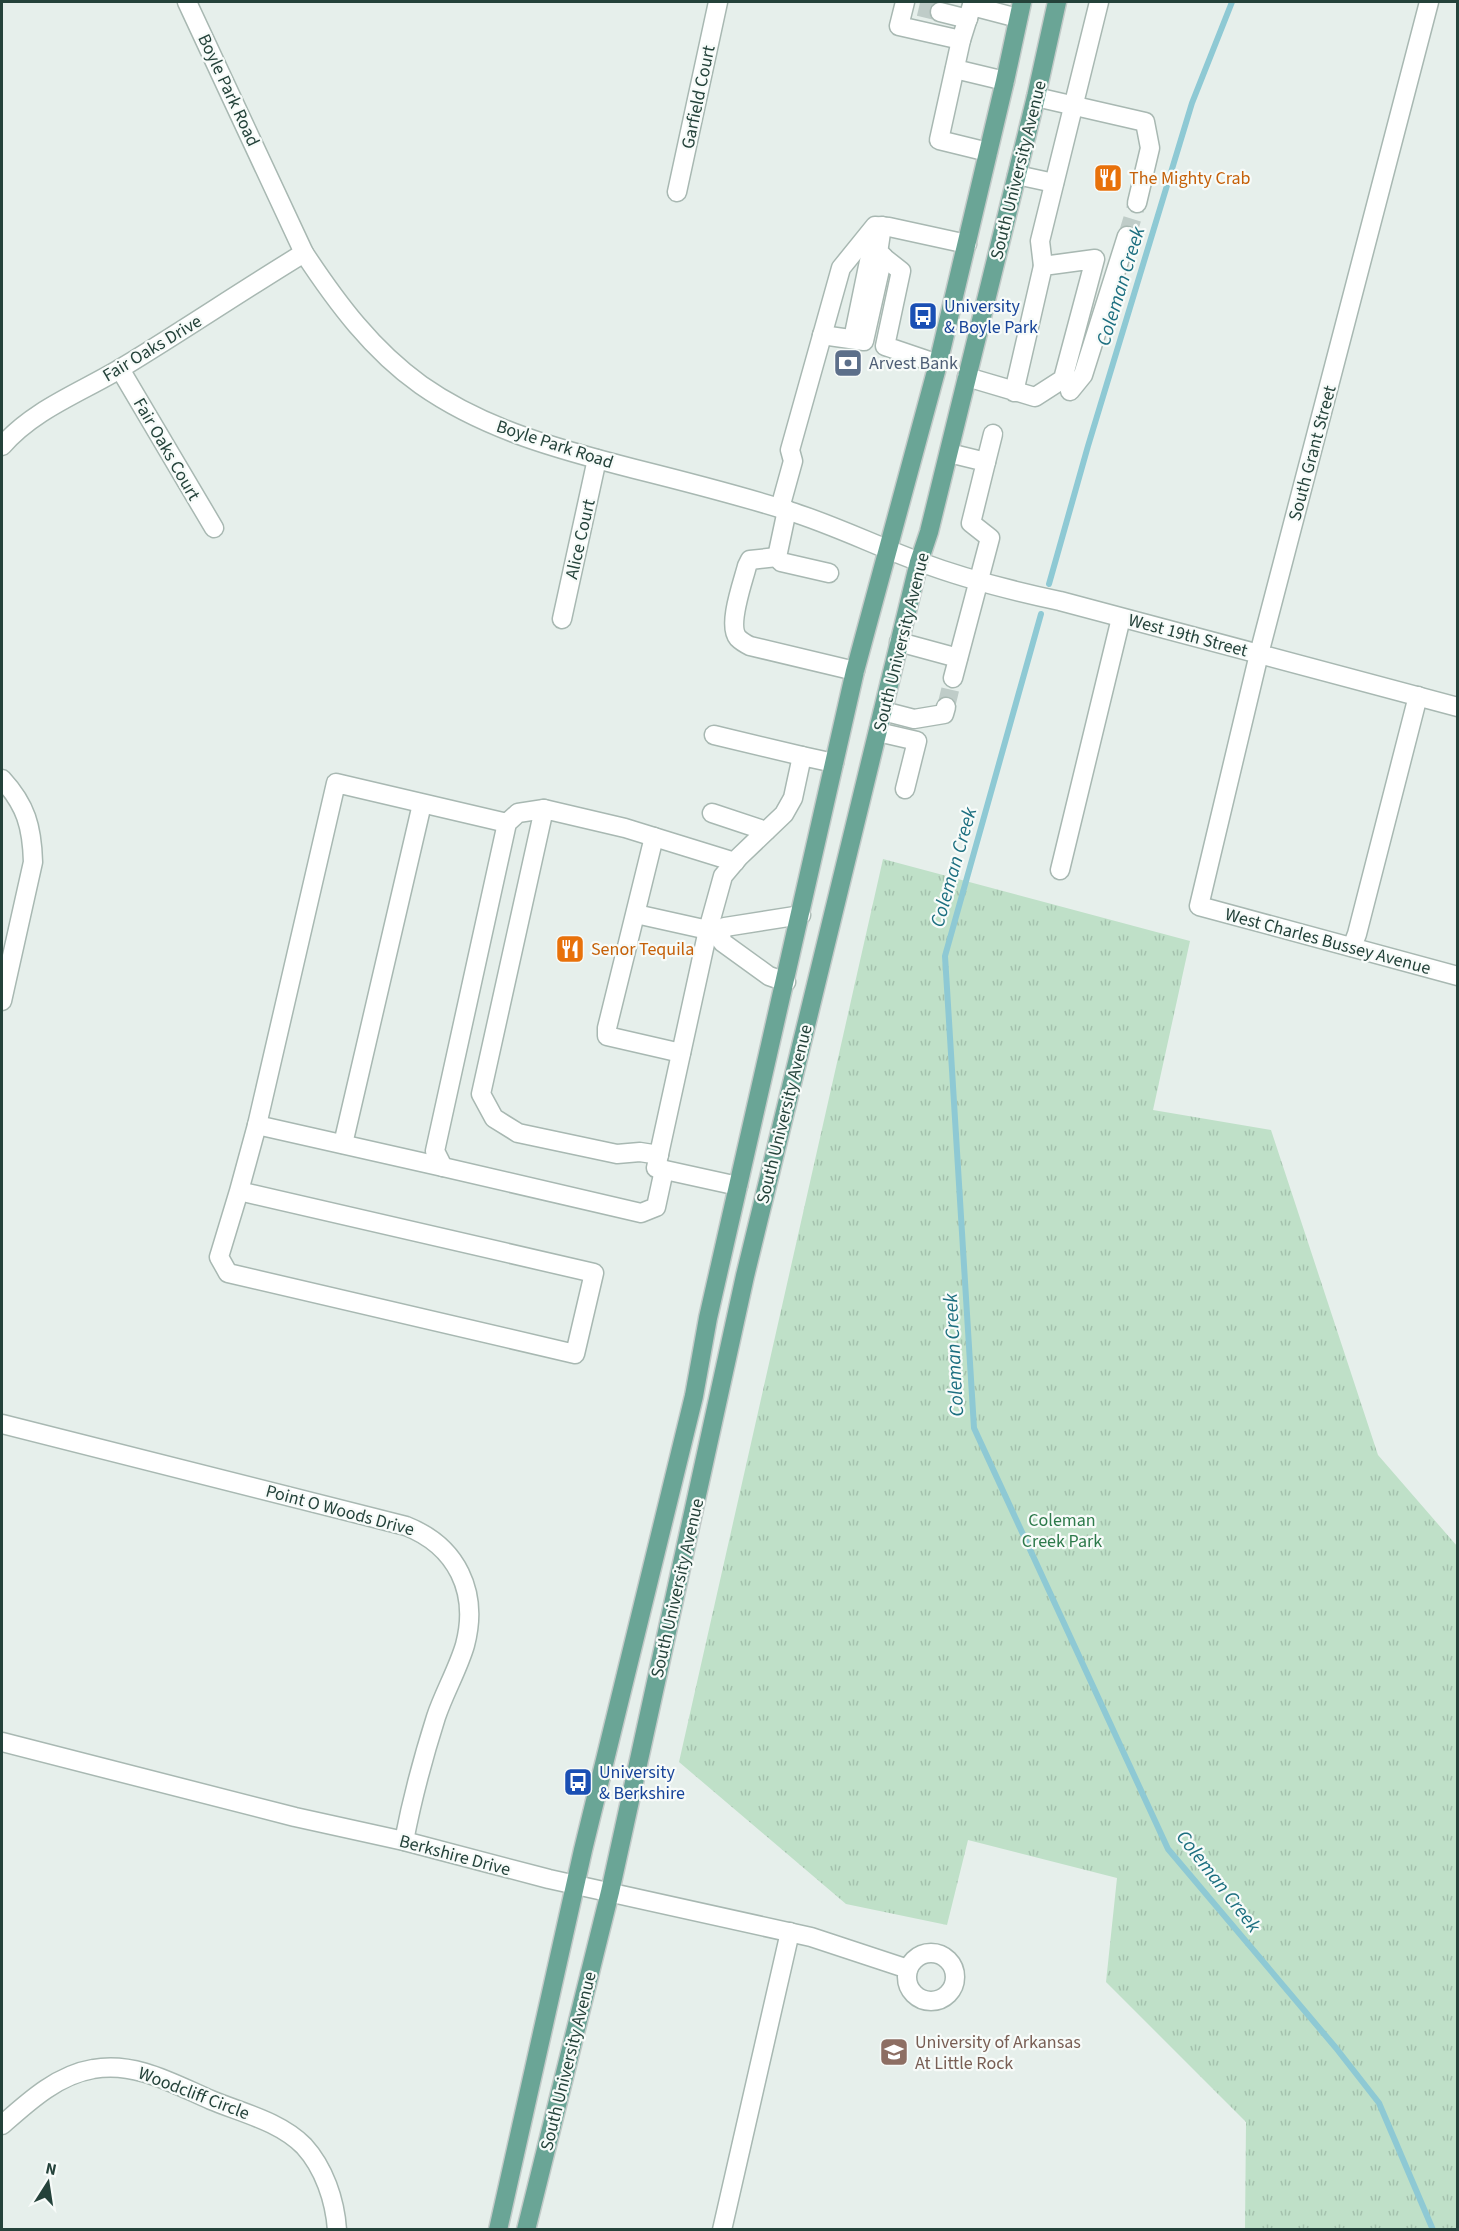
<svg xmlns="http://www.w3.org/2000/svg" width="1459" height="2231" font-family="'Source Sans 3',sans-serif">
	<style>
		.park { fill: url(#park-tufts) }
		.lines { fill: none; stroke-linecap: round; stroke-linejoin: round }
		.stream { stroke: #8ec9d4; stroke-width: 6 }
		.minor-tunnel { stroke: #bfccc8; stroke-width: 18; stroke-dasharray: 18 9; stroke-linecap: butt }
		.minor-casing { stroke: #a8b8b2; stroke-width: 21 }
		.major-casing { stroke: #c2cac8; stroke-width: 21 }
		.minor { stroke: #fff; stroke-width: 18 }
		.major { stroke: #6aa596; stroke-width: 18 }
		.labels { text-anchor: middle; stroke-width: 4.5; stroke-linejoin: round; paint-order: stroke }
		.street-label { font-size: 18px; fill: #24423a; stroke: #f7fbf9 }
		.food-label { font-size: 18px; fill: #c56008; stroke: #f7fbf9; text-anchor: start }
		.transit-label { font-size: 18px; fill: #164399; stroke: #f7fbf9; text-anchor: start }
		.service-label { font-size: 18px; fill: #4e5e75; stroke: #f7fbf9; text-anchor: start }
		.park-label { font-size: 18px; fill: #2d7a4b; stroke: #f7fbf9 }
		.education-label { font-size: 18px; fill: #785e54; stroke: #f7fbf9; text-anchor: start }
		.water-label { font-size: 20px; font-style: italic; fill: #1c6f80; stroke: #f7fbf9 }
	</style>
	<defs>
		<pattern id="park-tufts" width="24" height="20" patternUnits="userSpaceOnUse" patternTransform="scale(1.5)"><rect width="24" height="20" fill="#bfe0c8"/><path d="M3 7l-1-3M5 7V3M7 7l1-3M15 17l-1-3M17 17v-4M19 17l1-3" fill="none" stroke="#a4c1ad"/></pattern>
	</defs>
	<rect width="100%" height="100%" fill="#e6efeb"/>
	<path class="park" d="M 883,859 L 1190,941 L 1153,1110 L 1271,1130 L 1378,1455 L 1457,1546 L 1457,2229 L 1245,2229 L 1246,2122 L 1106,1982 L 1117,1878 L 968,1840 L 947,1925 L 846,1904 L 679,1762 Z"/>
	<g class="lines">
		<g class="stream">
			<path d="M 1049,584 L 1088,446 L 1192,103 L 1232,2"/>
			<path d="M 1041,614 L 945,956 L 974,1428 L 1168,1849 L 1336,2048 L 1379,2103 L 1433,2230"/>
		</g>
		<g class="minor-tunnel">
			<path d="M 919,7 L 940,12"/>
			<path d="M 1127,236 L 1137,203"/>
			<path d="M 946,707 L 953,678"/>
		</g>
		<g class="minor-casing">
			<g id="minor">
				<path d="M 187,2 L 304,253 C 337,303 372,350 421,385 C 485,430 561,450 635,469 C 687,482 738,495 789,511 C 834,525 876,546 920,562 C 965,579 1013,591 1060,601 L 1458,707"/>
				<path d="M 905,2 L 899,26 L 961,40 L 973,2"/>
				<path d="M 1429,2 L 1259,654 L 1199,906 L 1458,976"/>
				<path d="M 972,6 L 1018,18"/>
				<path d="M 940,12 L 968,19"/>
				<path d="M 961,40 L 939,140 L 988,152"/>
				<path d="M 955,69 L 1005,81"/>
				<path d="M 1036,97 L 1145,122 L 1150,148 L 1137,203"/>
				<path d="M 1017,175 L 1054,183"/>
				<path d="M 677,192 L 718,2"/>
				<path d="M 882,226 L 878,253 L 901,271 L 885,346 L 938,364"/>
				<path d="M 1043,266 L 1040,241 L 1099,2"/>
				<path d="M 822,335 L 864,341 L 883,256"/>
				<path d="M 853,339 L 874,237"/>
				<path d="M 120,369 L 214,528"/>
				<path d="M 967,377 L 1035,397 L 1063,379 L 1095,259 L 1043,266 L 1014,392"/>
				<path d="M 1070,391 L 1083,375 L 1127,236"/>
				<path d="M 2,446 C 34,409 82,392 123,367 C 184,330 243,290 304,253"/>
				<path d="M 949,453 L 986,462 L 971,523 L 990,538 L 953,678"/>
				<path d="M 986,462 L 993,434"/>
				<path d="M 780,508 L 793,461 L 790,450 L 841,268 L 875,226 L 889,227 L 967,244"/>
				<path d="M 787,510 L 777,557 L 781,562 L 829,573"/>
				<path d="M 777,557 L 750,560 L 747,566 C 743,582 727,625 738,638 C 741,641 746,644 750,646 L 855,671"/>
				<path d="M 562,619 L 597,459"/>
				<path d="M 899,642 L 958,658"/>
				<path d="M 883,711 L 914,719 L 944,714 L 946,707"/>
				<path d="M 878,732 L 917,741 L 905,789"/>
				<path d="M 714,735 L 802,756"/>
				<path d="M 2,779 C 26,805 32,827 33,862 L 2,1001"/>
				<path d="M 544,809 L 481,1094 L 494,1118 L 518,1133 L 617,1154 L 640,1152 L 659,1155"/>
				<path d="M 712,813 L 766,831"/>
				<path d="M 654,837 L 607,1028 L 607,1036 L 681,1053"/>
				<path d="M 1060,870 L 1121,618"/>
				<path d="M 636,914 L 708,930 L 723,876 L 739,857 L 784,814 L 793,798 L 802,756 L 834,763"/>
				<path d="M 721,934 L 708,930 L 656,1168 L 738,1186"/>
				<path d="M 1352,947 L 1357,934 L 1418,696"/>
				<path d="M 786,982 L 769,976 L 722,942 L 721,934 L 725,927 L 801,915"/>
				<path d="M 343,1144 L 422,804"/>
				<path d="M 443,1167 L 257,1125 L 336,783 L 507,823"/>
				<path d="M 664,1170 L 656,1207 L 641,1213 L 443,1167 L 435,1151 L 507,823 L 518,813 L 544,809 L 625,828 L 735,862"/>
				<path d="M 239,1191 L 219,1257 L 228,1273 L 575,1354 L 594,1273 L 239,1191 L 257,1125"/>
				<path d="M 2,1424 L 406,1526 C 457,1546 479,1592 465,1645 C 458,1669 444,1693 436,1717 C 423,1758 412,1799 404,1841"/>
				<path d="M 2,1742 L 295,1817 L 404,1841 L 549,1879 L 811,1937 L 908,1969"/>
				<circle cx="931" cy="1977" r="24"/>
				<path d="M 2,2125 C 28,2102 57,2075 93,2069 C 135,2061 174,2084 211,2100 C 242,2113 279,2121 304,2146 C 324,2168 335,2200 337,2230"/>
				<path d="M 722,2230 L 790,1932"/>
			</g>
		</g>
		<g class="major-casing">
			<g id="major">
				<path d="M 498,2230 L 583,1850 L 694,1396 L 708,1318 L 855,671 L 938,364 L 1005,81 L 1022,2"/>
				<path d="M 526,2230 L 610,1892 L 745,1276 L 919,562 L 929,532 L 1036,97 L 1057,2"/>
			</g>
		</g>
		<use href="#minor" class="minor"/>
		<use href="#major" class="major"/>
	</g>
	<defs>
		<g id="restaurant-square" transform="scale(1.5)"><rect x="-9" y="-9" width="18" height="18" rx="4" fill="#e8710a" stroke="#f7fbf9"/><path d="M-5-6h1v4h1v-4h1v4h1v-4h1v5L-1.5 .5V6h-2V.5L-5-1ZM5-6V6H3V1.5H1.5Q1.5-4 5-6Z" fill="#fff"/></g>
		<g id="bus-square" transform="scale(1.5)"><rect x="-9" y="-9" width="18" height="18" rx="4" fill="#1a4fb4" stroke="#f7fbf9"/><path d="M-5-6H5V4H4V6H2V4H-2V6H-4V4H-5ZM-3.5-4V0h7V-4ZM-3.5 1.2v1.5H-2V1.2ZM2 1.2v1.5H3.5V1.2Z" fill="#fff"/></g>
		<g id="bank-square" transform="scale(1.5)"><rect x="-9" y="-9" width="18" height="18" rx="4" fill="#5c6f8a" stroke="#f7fbf9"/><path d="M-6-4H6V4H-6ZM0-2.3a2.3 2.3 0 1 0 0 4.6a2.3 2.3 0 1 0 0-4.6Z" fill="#fff"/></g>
		<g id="university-square" transform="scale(1.5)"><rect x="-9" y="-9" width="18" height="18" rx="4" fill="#8d6e63" stroke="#f7fbf9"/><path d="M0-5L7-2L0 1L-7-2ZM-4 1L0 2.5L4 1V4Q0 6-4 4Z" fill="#fff"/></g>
	</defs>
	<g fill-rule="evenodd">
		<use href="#restaurant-square" x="1108" y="178"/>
		<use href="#bus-square" x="923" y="316"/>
		<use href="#bank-square" x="848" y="363"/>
		<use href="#restaurant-square" x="570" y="949"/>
		<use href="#bus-square" x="578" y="1782"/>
		<use href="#university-square" x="894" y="2052"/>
	</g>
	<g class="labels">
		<g class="street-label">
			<text transform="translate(229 90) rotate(65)" y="6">Boyle Park Road</text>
			<text transform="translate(698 97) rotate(-78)" y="6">Garfield Court</text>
			<text transform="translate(1018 170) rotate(-76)" y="6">South University Avenue</text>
			<text transform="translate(152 348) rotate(-31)" y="6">Fair Oaks Drive</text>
			<text transform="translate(555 444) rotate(18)" y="6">Boyle Park Road</text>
			<text transform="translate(167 449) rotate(60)" y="6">Fair Oaks Court</text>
			<text transform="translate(1312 453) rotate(-75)" y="6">South Grant Street</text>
			<text transform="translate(580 539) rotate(-77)" y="6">Alice Court</text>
			<text transform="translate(1188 635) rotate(15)" y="6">West 19th Street</text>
			<text transform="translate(901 642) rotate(-76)" y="6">South University Avenue</text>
			<text transform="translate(1328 941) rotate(15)" y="6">West Charles Bussey Avenue</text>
			<text transform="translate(784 1114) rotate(-76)" y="6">South University Avenue</text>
			<text transform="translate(340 1510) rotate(15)" y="6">Point O Woods Drive</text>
			<text transform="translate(677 1588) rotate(-77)" y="6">South University Avenue</text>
			<text transform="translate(455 1855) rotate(15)" y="6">Berkshire Drive</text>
			<text transform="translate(568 2061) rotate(-76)" y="6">South University Avenue</text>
			<text transform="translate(194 2093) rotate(21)" y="6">Woodcliff Circle</text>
		</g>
		<g class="food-label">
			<text x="1129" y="184">The Mighty Crab</text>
			<text x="591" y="955">Senor Tequila</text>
		</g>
		<g class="transit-label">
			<text x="944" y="312">University<tspan x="944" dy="21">&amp; Boyle Park</tspan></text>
			<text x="599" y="1778">University<tspan x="599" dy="21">&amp; Berkshire</tspan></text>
		</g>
		<g class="service-label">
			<text x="869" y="369">Arvest Bank</text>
		</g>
		<g class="park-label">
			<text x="1062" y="1526">Coleman<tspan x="1062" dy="21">Creek Park</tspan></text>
		</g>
		<g class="education-label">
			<text x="915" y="2048">University of Arkansas<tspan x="915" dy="21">At Little Rock</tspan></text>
		</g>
		<g class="water-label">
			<text transform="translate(1120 286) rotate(-73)" y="7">Coleman Creek</text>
			<text transform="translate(953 867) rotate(-74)" y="7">Coleman Creek</text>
			<text transform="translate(953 1355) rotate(-93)" y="7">Coleman Creek</text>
			<text transform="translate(1219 1881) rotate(52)" y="7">Coleman Creek</text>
		</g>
	</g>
	<rect width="1459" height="2231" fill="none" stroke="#24423a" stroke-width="6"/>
	<g transform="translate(48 2183) rotate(12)" stroke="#f7fbf9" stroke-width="4.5" paint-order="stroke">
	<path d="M0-4.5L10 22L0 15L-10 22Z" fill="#24423a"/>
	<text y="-9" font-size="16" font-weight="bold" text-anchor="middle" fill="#24423a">N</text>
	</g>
</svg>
